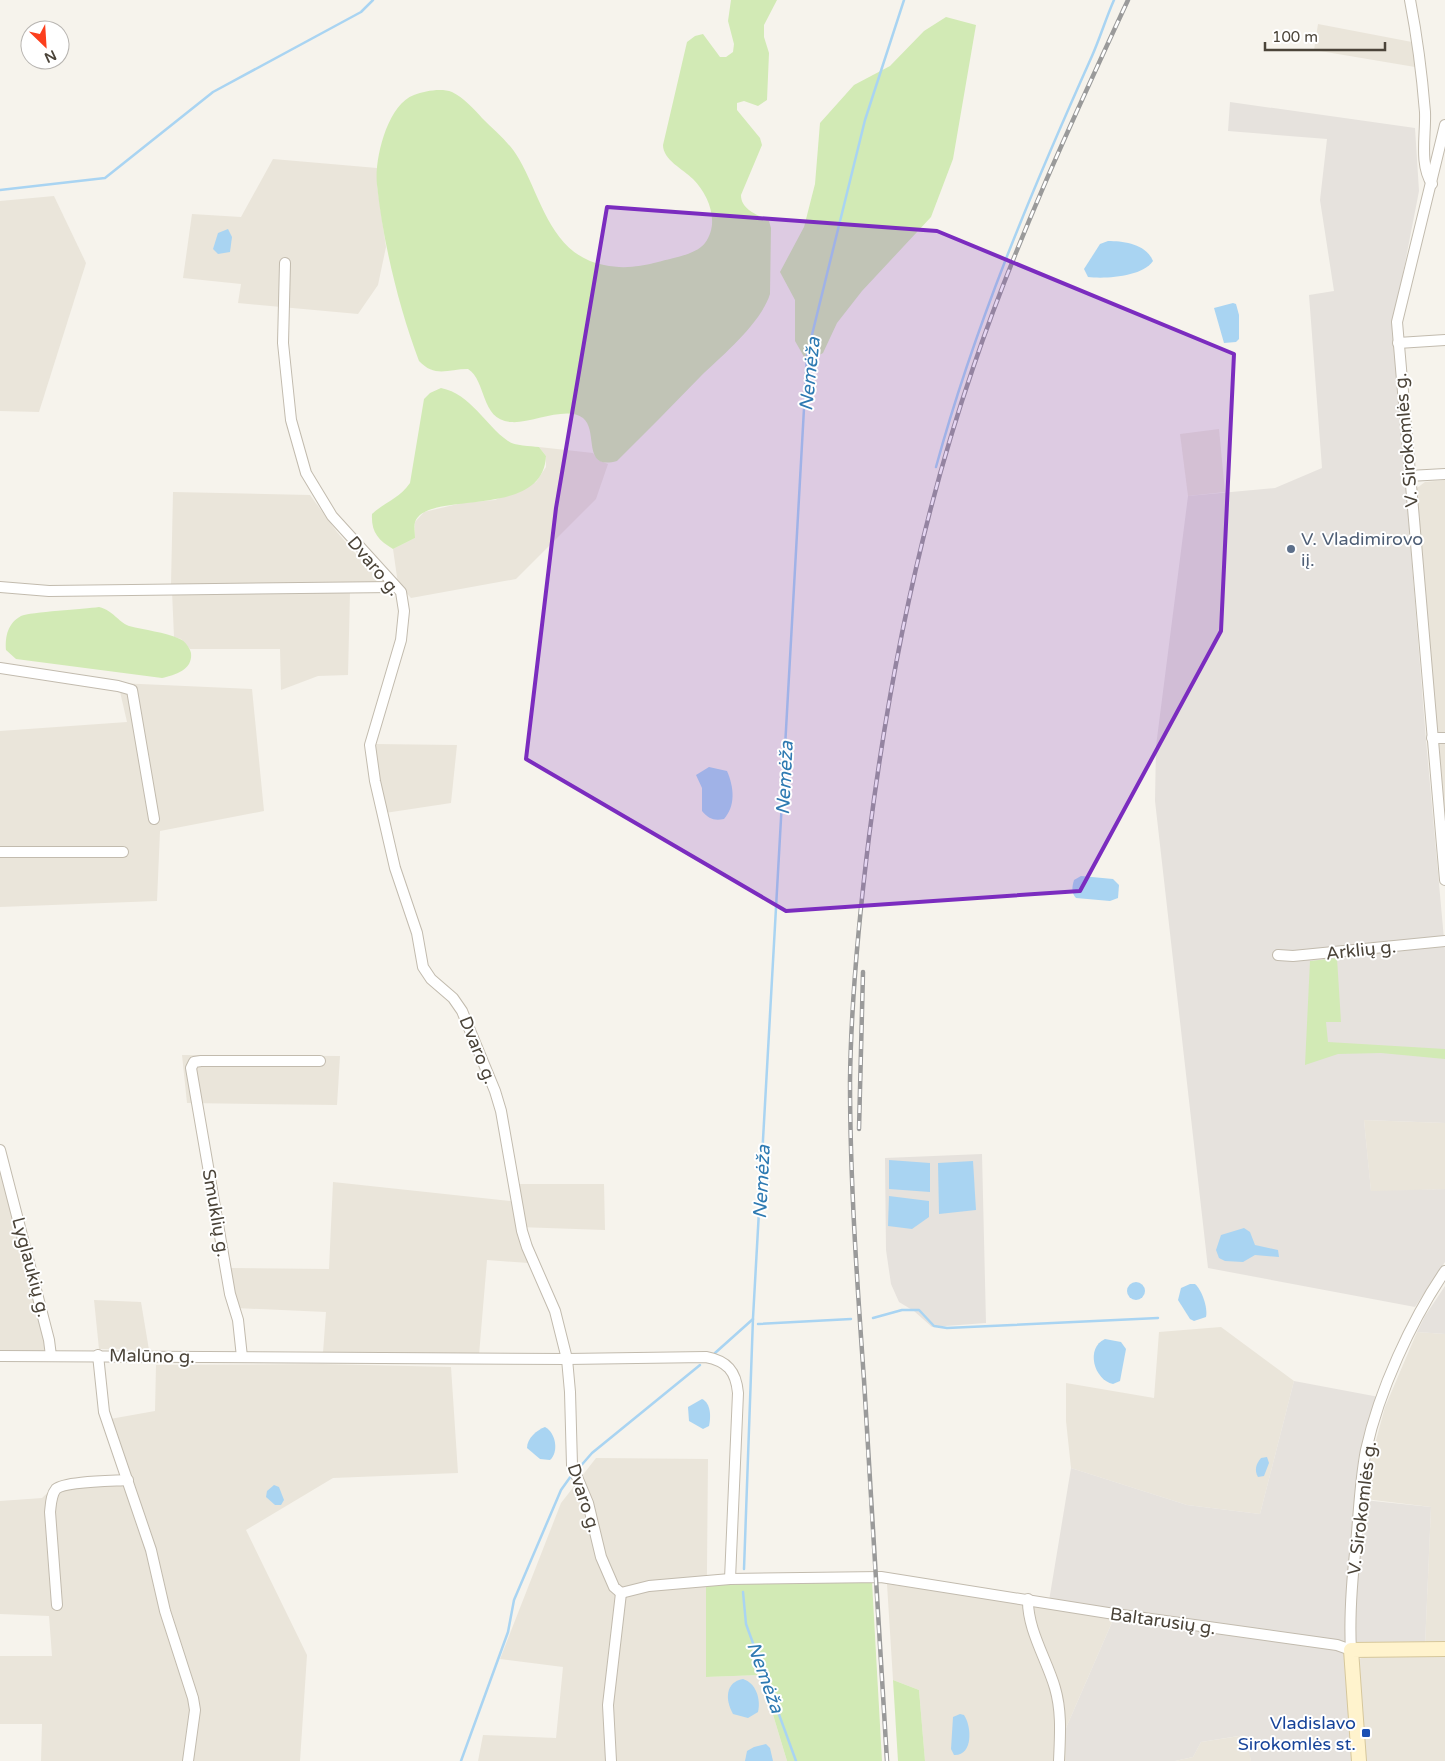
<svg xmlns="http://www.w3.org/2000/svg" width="1445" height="1761" font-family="'Varela Round',sans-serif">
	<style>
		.residential { fill: #eae5da }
		.industrial { fill: #e6e2dd }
		.green { fill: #d2eab5 }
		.water { fill: #a9d4f2 }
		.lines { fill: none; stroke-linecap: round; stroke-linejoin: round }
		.stream { stroke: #a9d4f2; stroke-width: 2.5 }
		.street-casing { stroke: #c2bbae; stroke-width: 12 }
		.secondary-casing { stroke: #d6c79b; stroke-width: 16 }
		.street { stroke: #fff; stroke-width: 10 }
		.secondary { stroke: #fff3cd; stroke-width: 14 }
		.rail-casing { stroke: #9a9a9a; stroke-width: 4.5 }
		.rail { stroke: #fff; stroke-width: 2.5; stroke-dasharray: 8; stroke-linecap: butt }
		.marked { fill: #7b2cbf; fill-opacity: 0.2; stroke: #7b2cbf; stroke-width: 4; stroke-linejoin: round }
		.service-dot { fill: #5c6f8a; stroke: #fff; stroke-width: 2 }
		.transit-dot { fill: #1a4fb4; stroke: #fff; stroke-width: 2 }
		.labels { text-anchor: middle; stroke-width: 4; stroke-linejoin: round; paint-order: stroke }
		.street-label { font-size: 18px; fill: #4b4439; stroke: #fff }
		.service-label { font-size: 18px; fill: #4e5e75; stroke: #fff; text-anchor: start }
		.transit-label { font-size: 18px; fill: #164399; stroke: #fff; text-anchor: end }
		.water-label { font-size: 19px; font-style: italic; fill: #2e7ab2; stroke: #fff }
	</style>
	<rect width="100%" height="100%" fill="#f6f3ec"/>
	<g class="residential">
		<path d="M 1318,24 L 1412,42 L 1415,67 L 1314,50 Z"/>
		<path d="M 273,159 L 377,168 L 377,185 L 386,247 L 378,285 L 358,314 L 238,303 L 241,284 L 183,278 L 192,214 L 241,217 Z"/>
		<path d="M 54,196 L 86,263 L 39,412 L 0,411 L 0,201 Z"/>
		<path d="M 1219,429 L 1225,492 L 1188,496 L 1180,434 Z"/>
		<path d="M 539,447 L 593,453 L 598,460 L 608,464 L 596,499 L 516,579 L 411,598 L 398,584 L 393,549 L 415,538 L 415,522 L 424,512 L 462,503 L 495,500 L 536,482 L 546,467 L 546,456 Z"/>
		<path d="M 1445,480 L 1445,829 L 1417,488 L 1425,482 Z"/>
		<path d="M 173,492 L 310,495 L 337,532 L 381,583 L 171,585 Z"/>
		<path d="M 172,591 L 350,592 L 348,675 L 318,676 L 281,690 L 280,649 L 190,649 L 181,639 L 174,637 Z"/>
		<path d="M 118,683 L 252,689 L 264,811 L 160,831 L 157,901 L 0,907 L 0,731 L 127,722 Z"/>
		<path d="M 375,744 L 457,745 L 451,803 L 385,813 Z"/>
		<path d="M 182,1055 L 340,1056 L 337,1105 L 187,1103 Z"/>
		<path d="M 1364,1120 L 1445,1123 L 1445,1189 L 1371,1192 Z"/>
		<path d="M 0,1162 L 46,1346 L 43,1353 L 0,1353 Z"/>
		<path d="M 333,1182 L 519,1202 L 516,1184 L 604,1184 L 605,1230 L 518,1227 L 528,1263 L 487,1260 L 479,1355 L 323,1353 L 326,1312 L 236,1308 L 231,1268 L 329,1269 Z"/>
		<path d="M 94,1300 L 141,1302 L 149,1350 L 99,1349 Z"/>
		<path d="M 1221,1327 L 1294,1381 L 1260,1514 L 1187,1505 L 1071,1468 L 1066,1421 L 1066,1383 L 1154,1398 L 1159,1332 Z"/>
		<path d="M 1417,1332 L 1445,1334 L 1445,1646 L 1425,1647 L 1431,1507 L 1365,1499 L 1369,1466 L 1385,1407 Z"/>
		<path d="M 322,1364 L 451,1367 L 458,1473 L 333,1478 L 246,1530 L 307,1655 L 300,1761 L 41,1761 L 42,1724 L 0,1724 L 0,1656 L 52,1656 L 49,1616 L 0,1614 L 0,1501 L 42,1498 L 59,1482 L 131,1475 L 110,1419 L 155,1411 L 156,1365 Z"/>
		<path d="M 596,1458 L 708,1459 L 706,1677 L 761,1675 L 787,1761 L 478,1761 L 483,1735 L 556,1738 L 563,1667 L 500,1659 L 561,1503 Z"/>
		<path d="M 887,1584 L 1048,1607 L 1113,1620 L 1066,1728 L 1066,1761 L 925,1761 L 919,1690 L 893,1680 Z"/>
		<path d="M 1445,1654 L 1445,1761 L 1363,1761 L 1357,1660 L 1368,1655 Z"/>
		<path d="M 1246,1735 L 1251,1761 L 1175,1761 L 1193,1757 L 1201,1742 Z"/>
	</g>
	<g class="industrial">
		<path d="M 1230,102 L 1415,128 L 1419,191 L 1393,325 L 1426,740 L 1445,950 L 1445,1123 L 1364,1120 L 1371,1191 L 1445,1189 L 1445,1262 L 1415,1307 L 1208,1268 L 1155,801 L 1156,746 L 1188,496 L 1275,488 L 1322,468 L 1309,295 L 1334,291 L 1320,200 L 1327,139 L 1228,131 Z"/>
		<path d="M 982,1154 L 986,1323 L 932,1327 L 914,1311 L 899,1302 L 891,1284 L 886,1250 L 885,1158 Z"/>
		<path d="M 1445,1286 L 1445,1334 L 1417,1332 L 1425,1316 Z"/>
		<path d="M 1294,1381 L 1379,1397 L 1359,1455 L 1354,1499 L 1431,1507 L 1425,1647 L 1348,1646 L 1353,1761 L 1251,1761 L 1245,1735 L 1201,1742 L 1193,1757 L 1175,1761 L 1066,1761 L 1066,1728 L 1113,1620 L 1048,1607 L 1071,1468 L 1187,1505 L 1260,1514 Z"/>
	</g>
	<g class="green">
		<path d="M 731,0 L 777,0 L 764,25 L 764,37 L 769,53 L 767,100 L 758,106 L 744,101 L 737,103 L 737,110 L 760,138 L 762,145 L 741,195 C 741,210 757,214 769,221 L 771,228 L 770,294 C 761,323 723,355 701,376 C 673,405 645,433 617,461 C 581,471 599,431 583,418 C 567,405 530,424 511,422 C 480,420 487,381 468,369 C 448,369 435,378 419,361 C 399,308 383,242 377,185 C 374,160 387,105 414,95 C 425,91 441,88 452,92 C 464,98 474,109 482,118 C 495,131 510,143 519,159 C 542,199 551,255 604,265 C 623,269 638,267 658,262 C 671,258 696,255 705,243 C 720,223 709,195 693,179 C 683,169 663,160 663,145 L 687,42 L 695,36 L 703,34 L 720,57 L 726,57 L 733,52 L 734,44 L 728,21 Z"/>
		<path d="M 946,17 L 976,25 L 953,159 L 931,217 L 862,291 L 837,323 L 823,353 L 807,362 L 795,341 L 795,300 L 780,272 L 804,227 L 815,184 L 820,123 L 854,85 L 890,66 L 924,31 Z"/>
		<path d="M 441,388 C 471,394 485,425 508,441 C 515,446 530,446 539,447 L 546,456 C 543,521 427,489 415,522 C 414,526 415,533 415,538 L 393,549 C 378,540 371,532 372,514 C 385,502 400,498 410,483 L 424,399 L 430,393 Z"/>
		<path d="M 99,607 C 114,611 117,621 129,626 C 145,630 164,632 180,639 C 185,641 190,648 191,653 C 193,670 175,675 162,678 L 16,659 L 6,650 C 5,636 8,623 21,616 C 30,612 85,609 99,607 Z"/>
		<path d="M 1337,958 L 1341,1022 L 1326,1022 L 1328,1042 L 1445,1049 L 1445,1059 L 1381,1053 L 1338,1054 L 1305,1065 L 1310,961 Z"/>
		<path d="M 872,1582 L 882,1761 L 787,1761 L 761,1675 L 706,1677 L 706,1584 Z"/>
		<path d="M 893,1680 L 919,1690 L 925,1761 L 898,1761 Z"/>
	</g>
	<g class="water">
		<path d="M 228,229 L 232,237 L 230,252 L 218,254 L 213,249 L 218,233 Z"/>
		<path d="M 1108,241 C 1124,241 1146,244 1153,261 C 1142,277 1105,279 1088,277 L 1084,269 L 1100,244 Z"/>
		<path d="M 1233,303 L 1236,304 L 1239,315 L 1239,339 L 1236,342 L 1224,343 L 1214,308 Z"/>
		<path d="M 709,767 L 727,771 C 734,787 736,806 724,819 C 714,821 709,819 702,811 L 702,788 L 696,775 Z"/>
		<path d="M 1081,876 L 1113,879 L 1119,885 L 1118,898 L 1110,901 L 1076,898 C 1071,893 1072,887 1074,880 Z"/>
		<path d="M 889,1160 L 930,1163 L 930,1192 L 889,1189 Z"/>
		<path d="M 973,1161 L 976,1210 L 939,1214 L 938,1163 Z"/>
		<path d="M 889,1196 L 929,1201 L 929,1217 L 912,1229 L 888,1226 Z"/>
		<path d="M 1244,1228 L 1250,1232 L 1255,1245 L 1278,1250 L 1279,1257 L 1255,1255 L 1243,1262 L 1225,1261 L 1219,1258 L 1216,1250 L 1221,1235 Z"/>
		<circle cx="1136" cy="1291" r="9"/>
		<path d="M 1190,1284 L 1195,1284 C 1202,1290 1208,1308 1206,1317 L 1194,1321 L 1190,1319 L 1178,1300 L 1181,1288 Z"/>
		<path d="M 1105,1339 L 1121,1342 L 1126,1349 L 1120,1381 L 1113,1384 C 1094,1380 1085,1348 1105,1339 Z"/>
		<path d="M 702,1399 C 711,1403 711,1417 709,1426 L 703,1429 L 689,1421 L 688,1407 Z"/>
		<path d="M 545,1427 C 556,1433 559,1452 550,1460 L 540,1459 L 527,1448 C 527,1438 537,1430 545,1427 Z"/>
		<path d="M 1267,1457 L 1269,1463 L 1264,1476 L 1258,1477 C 1254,1470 1256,1464 1261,1458 Z"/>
		<path d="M 274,1485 L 279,1487 L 284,1500 L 281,1505 L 275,1505 L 266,1497 L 267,1491 Z"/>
		<path d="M 743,1679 C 756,1683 761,1699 758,1712 L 748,1718 L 733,1714 C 725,1700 725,1682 743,1679 Z"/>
		<path d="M 960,1714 L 964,1715 C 972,1727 973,1756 954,1755 L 951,1749 L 953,1717 Z"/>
		<path d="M 766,1744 L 770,1748 L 773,1761 L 745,1761 L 747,1751 L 754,1747 Z"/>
	</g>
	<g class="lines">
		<g class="stream">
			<path d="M 0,190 L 105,178 L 213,92 L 361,12 L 373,0"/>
			<path d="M 936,467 C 975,325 1032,190 1092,56 C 1100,38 1106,18 1114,0"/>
			<path d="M 873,1318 L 902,1310 L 919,1310 L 934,1326 L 947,1328 L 1158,1318"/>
			<path d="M 758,1324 L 851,1319"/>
			<path d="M 715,1353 L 753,1319"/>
			<path d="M 578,1469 L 592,1453 L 700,1365"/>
			<path d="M 744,1569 L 753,1318 L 807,355 L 865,120 L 904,0"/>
			<path d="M 743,1592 L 746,1624 L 796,1761"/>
			<path d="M 461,1761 L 508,1632 L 514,1600 L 561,1490 L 571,1476"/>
		</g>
		<g class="street-casing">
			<g id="street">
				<path d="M 1410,0 C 1417,36 1422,75 1425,112 C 1426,135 1419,164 1432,184"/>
				<path d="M 1445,125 L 1397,322 L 1445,880"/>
				<path d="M 285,263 L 283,343 L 291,420 L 306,473 L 332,516 L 401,592 L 404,611 L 401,640 L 370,745 L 375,781 L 395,868 L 417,933 L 423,967 L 431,979 L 453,998 L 462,1011 L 495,1091 L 501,1111 L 522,1231 L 527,1247 L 555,1311 L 567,1359 L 570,1392 L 572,1465 L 588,1503 L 601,1557 L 614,1587 L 621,1593"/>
				<path d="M 1398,343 L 1445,340"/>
				<path d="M 1409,476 L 1445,474"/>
				<path d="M 0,587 L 49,591 L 394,587"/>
				<path d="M 0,668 L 118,686 L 132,690 L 154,819"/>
				<path d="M 1432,738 L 1445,738"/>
				<path d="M 0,852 L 123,852"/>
				<path d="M 1278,955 L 1293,956 L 1445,941"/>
				<path d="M 0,1150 L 49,1340 L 51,1356"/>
				<path d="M 98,1355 L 104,1412 L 151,1550 L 165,1611 L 193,1698 L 195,1710 L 188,1761"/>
				<path d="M 0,1356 L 567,1359 L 706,1357 C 727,1361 736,1371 738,1393 L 730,1579"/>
				<path d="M 242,1357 L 238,1320 L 230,1294 L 191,1068 L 194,1062 L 201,1061 L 320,1061"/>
				<path d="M 621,1593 L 649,1586 L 730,1579 L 881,1577 L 1108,1613 L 1337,1645 L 1351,1650 C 1349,1616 1352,1579 1356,1544 C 1359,1513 1360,1481 1366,1450 C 1379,1391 1411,1321 1445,1271"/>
				<path d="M 1028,1599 C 1027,1629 1047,1660 1055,1688 C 1062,1712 1060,1736 1059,1761"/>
				<path d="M 57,1605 L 50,1512 C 51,1504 51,1495 56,1489 C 65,1481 114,1481 128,1480"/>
				<path d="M 611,1761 L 608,1705 L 621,1593"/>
			</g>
		</g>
		<g class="secondary-casing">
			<path id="secondary" d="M 1359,1761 L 1351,1650 L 1445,1649"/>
		</g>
		<use href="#street" class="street"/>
		<use href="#secondary" class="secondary"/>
		<g class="rail-casing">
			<g id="rail">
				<path d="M 859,1129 L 863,972"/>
				<path d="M 887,1761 C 879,1634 871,1507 864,1380 C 857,1281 850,1181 850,1081 C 851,999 859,918 869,837 C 889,678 921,519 973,368 C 1016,241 1072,121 1128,0"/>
			</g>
		</g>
		<use href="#rail" class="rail"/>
	</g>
	<path class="marked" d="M 607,207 L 937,231 L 1234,354 L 1221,631 L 1080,891 L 786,911 L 526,759 L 556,508 Z"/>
	<circle class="service-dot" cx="1291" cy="549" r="5"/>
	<rect class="transit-dot" x="1361" y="1728" width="10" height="10" rx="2.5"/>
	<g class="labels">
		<g class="street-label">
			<text transform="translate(1406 440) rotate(-95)" y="6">V. Sirokomlės g.</text>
			<text transform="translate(374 566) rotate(50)" y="6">Dvaro g.</text>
			<text transform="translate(1361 950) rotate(-6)" y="6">Arklių g.</text>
			<text transform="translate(478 1050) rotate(68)" y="6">Dvaro g.</text>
			<text transform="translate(216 1213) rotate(80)" y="6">Smuklių g.</text>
			<text transform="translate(31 1267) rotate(75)" y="6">Lyglaukių g.</text>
			<text transform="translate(152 1356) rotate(1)" y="6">Malūno g.</text>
			<text transform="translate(584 1498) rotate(72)" y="6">Dvaro g.</text>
			<text transform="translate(1362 1508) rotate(-83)" y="6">V. Sirokomlės g.</text>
			<text transform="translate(1163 1621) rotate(8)" y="6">Baltarusių g.</text>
		</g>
		<g class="service-label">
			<text x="1301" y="545">V. Vladimirovo<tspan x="1301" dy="21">iį.</tspan></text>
		</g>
		<g class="transit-label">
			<text x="1356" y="1729">Vladislavo<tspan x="1356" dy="21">Sirokomlės st.</tspan></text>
		</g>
		<g class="water-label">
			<text transform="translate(809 374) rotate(-84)" y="7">Nemėža</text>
			<text transform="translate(784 778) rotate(-87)" y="7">Nemėža</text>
			<text transform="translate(761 1182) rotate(-87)" y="7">Nemėža</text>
			<text transform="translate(766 1677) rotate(70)" y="7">Nemėža</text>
		</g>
	</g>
	<g transform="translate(45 45) rotate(155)"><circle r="24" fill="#ffffff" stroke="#b7b4b0"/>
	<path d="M0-4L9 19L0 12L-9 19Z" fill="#fc3f1d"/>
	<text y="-8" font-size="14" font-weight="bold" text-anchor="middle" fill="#4b4439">N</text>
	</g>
	<path d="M1265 42v8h120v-8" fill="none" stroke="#4b4439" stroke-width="2.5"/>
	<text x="1272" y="42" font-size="15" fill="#4b4439" stroke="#ffffff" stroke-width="4" paint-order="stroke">100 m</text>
</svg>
